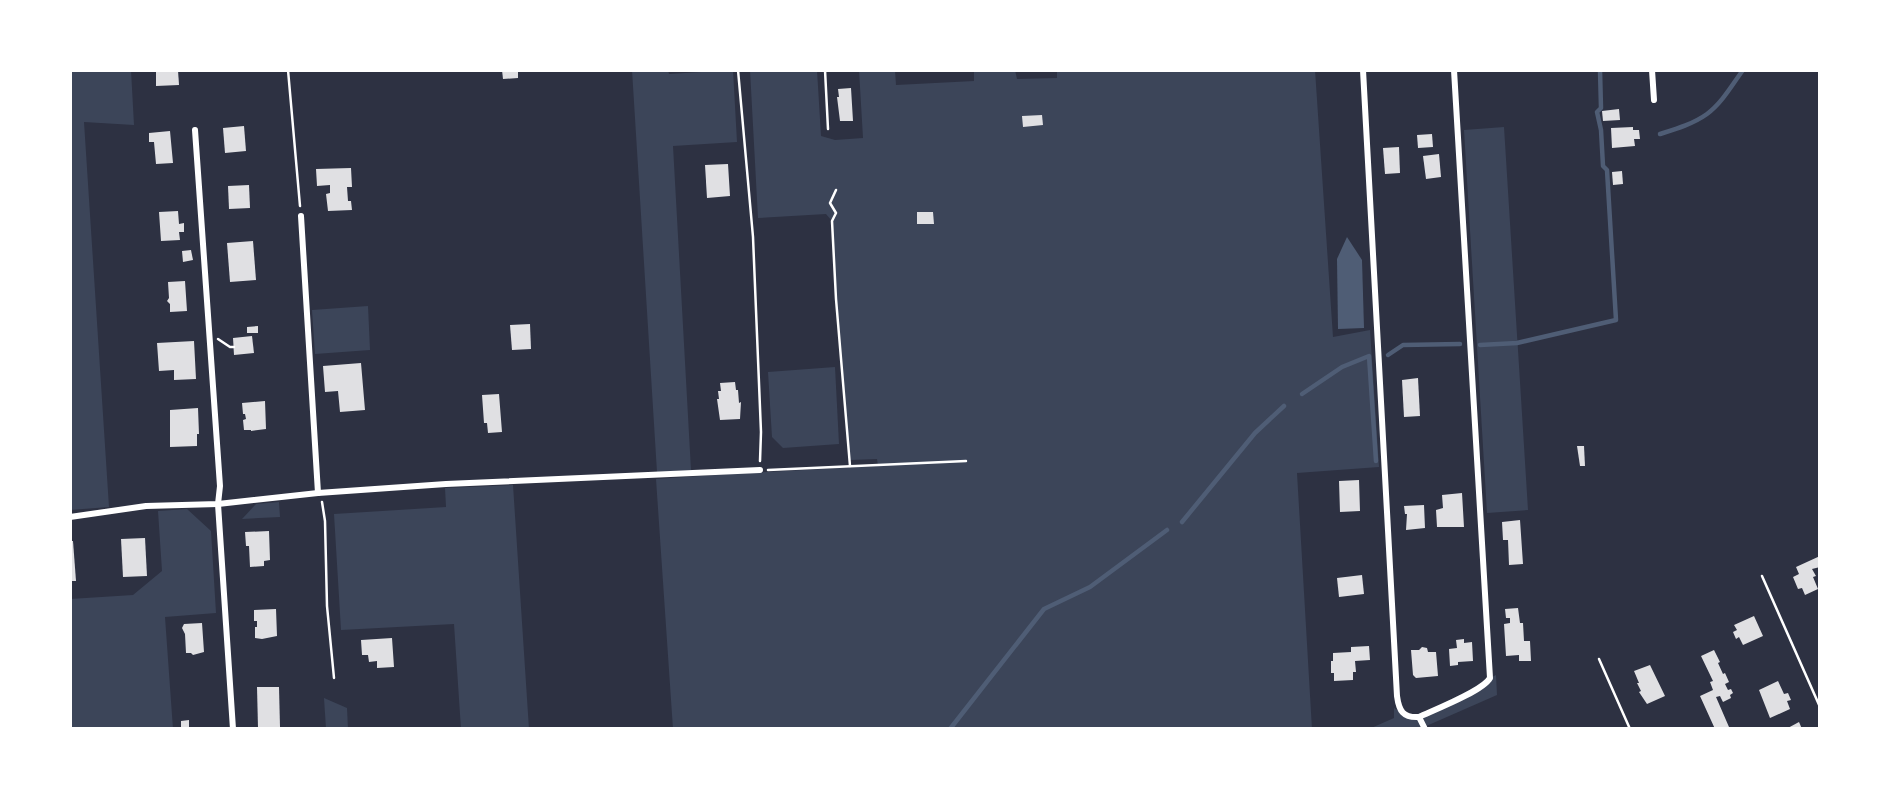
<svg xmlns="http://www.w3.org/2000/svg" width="1890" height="799" font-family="'Fira Sans Condensed',sans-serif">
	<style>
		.green { fill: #3c4559; fill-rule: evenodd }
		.water { fill: #4f5d75 }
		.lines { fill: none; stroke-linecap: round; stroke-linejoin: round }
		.stream { stroke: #4f5d75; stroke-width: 4.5 }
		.building { fill: #e0e0e3 }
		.path { stroke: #fff; stroke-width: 2.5 }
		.service { stroke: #fff; stroke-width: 2.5 }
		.minor { stroke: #fff; stroke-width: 6 }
	</style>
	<rect width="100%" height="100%" fill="#2d3142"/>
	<g class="green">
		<path d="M 70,70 L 131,70 L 134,125 L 84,122 L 109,507 L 70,510 Z"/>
		<path d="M 632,70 L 668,70 L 669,74 L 733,70 L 737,142 L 673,146 L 691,470 L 657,472 Z"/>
		<path d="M 750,70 L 817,70 L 821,136 L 835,140 L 863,138 L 859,70 L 895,70 L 896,85 L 974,81 L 974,70 L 1015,70 L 1017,79 L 1057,78 L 1057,70 L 1315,70 L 1333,337 L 1370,330 L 1379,467 L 1297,473 L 1312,729 L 673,729 L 656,479 L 730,474 L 878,466 L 877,459 L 850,460 L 836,299 L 832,221 L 826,214 L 758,218 ZM 917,212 L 933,212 L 933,224 L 917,224 Z"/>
		<path d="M 1504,127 L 1528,510 L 1487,513 L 1464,130 Z"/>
		<path d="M 368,306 L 370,350 L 315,354 L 312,310 Z"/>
		<path d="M 835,367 L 839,444 L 783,448 L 772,437 L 768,372 Z"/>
		<path d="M 513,485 L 529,729 L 461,729 L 454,624 L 341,630 L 334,514 L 446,507 L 445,488 Z"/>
		<path d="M 279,502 L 280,517 L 242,519 L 256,504 Z"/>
		<path d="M 187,509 L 211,531 L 216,613 L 165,617 L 173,729 L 70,729 L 70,599 L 133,595 L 162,571 L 158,511 Z"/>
		<path d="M 1496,675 L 1497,695 L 1424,727 L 1424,729 L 1369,729 L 1394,718 L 1394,708 L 1412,718 L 1476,689 L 1490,678 Z"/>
		<path d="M 324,698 L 347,708 L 348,729 L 326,729 Z"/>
	</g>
	<path class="water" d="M 1347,237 L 1362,260 L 1364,328 L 1338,329 L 1337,259 Z"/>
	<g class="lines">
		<g class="stream">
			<path d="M 1660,134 C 1676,129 1693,124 1707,114 C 1722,103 1732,85 1743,70"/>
			<path d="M 1480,345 L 1517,343 L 1616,320 L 1607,170 L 1603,166 L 1601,130 L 1597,112 L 1601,108 L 1600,70"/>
			<path d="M 1388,355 L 1403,345 L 1460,344"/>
			<path d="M 1302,394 L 1342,367 L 1369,356 L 1376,461"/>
			<path d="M 1182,522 L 1255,433 L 1284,406"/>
			<path d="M 950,729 L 1044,609 L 1090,587 L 1167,530"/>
		</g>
	</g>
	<g class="building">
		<path d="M 156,70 L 178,70 L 179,85 L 156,86 Z"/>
		<path d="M 502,70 L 518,70 L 518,78 L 503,79 Z"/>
		<path d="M 851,88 L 853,121 L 840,121 L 837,97 L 839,97 L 838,89 Z"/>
		<path d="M 1619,109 L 1620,120 L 1603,121 L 1602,111 Z"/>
		<path d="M 1042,115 L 1043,125 L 1023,127 L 1022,116 Z"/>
		<path d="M 244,126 L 246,151 L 225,153 L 223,128 Z"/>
		<path d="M 1633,127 L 1633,130 L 1639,130 L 1640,139 L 1634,139 L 1635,146 L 1612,148 L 1611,128 Z"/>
		<path d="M 170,131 L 173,163 L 156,164 L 154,142 L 149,142 L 149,133 Z"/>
		<path d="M 1432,134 L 1433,147 L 1418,148 L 1417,135 Z"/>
		<path d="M 1399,147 L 1400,173 L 1385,174 L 1383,148 Z"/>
		<path d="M 1439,154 L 1441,177 L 1426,179 L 1423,156 Z"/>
		<path d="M 728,164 L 730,196 L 707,198 L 705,165 Z"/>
		<path d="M 351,168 L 352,187 L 347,187 L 348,201 L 351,201 L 352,210 L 328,211 L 326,194 L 330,193 L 330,185 L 317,186 L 316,169 Z"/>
		<path d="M 1622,171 L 1623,184 L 1613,185 L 1612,172 Z"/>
		<path d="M 249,185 L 250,208 L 229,209 L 228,186 Z"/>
		<path d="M 178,211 L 179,224 L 184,223 L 184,232 L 179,232 L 180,240 L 161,241 L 159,212 Z"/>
		<path d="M 917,212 L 933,212 L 934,224 L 917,224 Z"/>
		<path d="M 253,241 L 256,280 L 230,282 L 227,243 Z"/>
		<path d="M 191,250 L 193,260 L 183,262 L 182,251 Z"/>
		<path d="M 185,281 L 187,311 L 170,312 L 170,304 L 167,301 L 169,298 L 168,282 Z"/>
		<path d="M 530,324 L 531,349 L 512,350 L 510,325 Z"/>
		<path d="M 258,326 L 258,333 L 247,333 L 247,327 Z"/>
		<path d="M 252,336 L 254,353 L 234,355 L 233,338 Z"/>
		<path d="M 194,341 L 196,379 L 174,380 L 174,370 L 159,371 L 157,343 Z"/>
		<path d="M 361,363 L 365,410 L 340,412 L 338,391 L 325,392 L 323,366 Z"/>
		<path d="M 1418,378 L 1420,416 L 1404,417 L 1402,380 Z"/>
		<path d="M 735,382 L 736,390 L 738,390 L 739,403 L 741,402 L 740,419 L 720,420 L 717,399 L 719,399 L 718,391 L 721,391 L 720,383 Z"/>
		<path d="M 499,394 L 502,432 L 488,433 L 487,423 L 484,423 L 482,395 Z"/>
		<path d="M 265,401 L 266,429 L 251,431 L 251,430 L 244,430 L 243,420 L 246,419 L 245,414 L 243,414 L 242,403 Z"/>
		<path d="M 198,408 L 199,434 L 197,434 L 197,446 L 170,447 L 170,410 Z"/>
		<path d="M 1577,446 L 1584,446 L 1585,466 L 1580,466 Z"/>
		<path d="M 1359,480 L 1360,511 L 1340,512 L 1339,481 Z"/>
		<path d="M 1462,493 L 1464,527 L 1437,527 L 1436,510 L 1443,508 L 1442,495 Z"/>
		<path d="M 1424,505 L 1425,528 L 1406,530 L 1407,514 L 1405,514 L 1404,506 Z"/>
		<path d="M 1520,520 L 1523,564 L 1509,565 L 1508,540 L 1503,540 L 1502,522 Z"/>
		<path d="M 269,531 L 270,560 L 264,561 L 264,566 L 250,567 L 249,546 L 246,546 L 245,532 Z"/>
		<path d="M 145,538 L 147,576 L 123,577 L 121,539 Z"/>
		<path d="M 70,541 L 73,541 L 76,581 L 70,581 Z"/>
		<path d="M 1820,556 L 1820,567 L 1812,569 L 1816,576 L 1813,577 L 1818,589 L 1805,595 L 1802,588 L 1798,589 L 1793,577 L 1799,574 L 1796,567 Z"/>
		<path d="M 1362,575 L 1364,594 L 1339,597 L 1337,578 Z"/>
		<path d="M 1518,608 L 1520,623 L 1523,623 L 1524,641 L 1530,641 L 1531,661 L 1519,661 L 1519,655 L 1506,656 L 1504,624 L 1510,623 L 1510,618 L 1506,618 L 1505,609 Z"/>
		<path d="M 276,609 L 277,636 L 262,639 L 255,638 L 255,627 L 257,627 L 257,621 L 254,621 L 254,610 Z"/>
		<path d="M 1754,616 L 1763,636 L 1743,645 L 1739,637 L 1736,639 L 1733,632 L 1737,630 L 1734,625 Z"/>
		<path d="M 202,623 L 204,652 L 193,655 L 191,653 L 186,653 L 185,634 L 182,628 L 184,624 Z"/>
		<path d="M 392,638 L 394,667 L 377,668 L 377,661 L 369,662 L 368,655 L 362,655 L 361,640 Z"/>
		<path d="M 1464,639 L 1464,643 L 1472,642 L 1473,661 L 1458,662 L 1458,665 L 1450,666 L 1449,649 L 1457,648 L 1456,640 Z"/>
		<path d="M 1369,646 L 1370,660 L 1355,661 L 1356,672 L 1353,672 L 1353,680 L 1334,681 L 1334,673 L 1331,673 L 1331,661 L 1333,661 L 1333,653 L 1351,652 L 1351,647 Z"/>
		<path d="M 1422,647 L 1427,648 L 1428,652 L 1436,652 L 1438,676 L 1416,678 L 1413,675 L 1411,650 L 1419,650 Z"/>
		<path d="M 1714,650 L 1720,662 L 1718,663 L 1723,674 L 1725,673 L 1729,682 L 1725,684 L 1728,690 L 1731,689 L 1733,693 L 1730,695 L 1731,698 L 1723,702 L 1720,696 L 1716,697 L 1729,727 L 1724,729 L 1715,729 L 1700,696 L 1713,690 L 1710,682 L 1713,681 L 1701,656 Z"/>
		<path d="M 1650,665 L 1665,696 L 1647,704 L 1639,692 L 1641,691 L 1637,683 L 1639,683 L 1634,671 Z"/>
		<path d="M 1778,681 L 1784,694 L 1788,693 L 1791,700 L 1787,701 L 1790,709 L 1770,718 L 1759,690 Z"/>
		<path d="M 257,687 L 279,687 L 280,727 L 258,728 Z"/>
		<path d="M 189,720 L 189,729 L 181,729 L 181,721 Z"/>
		<path d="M 1799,722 L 1802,729 L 1786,729 Z"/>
	</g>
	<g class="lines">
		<g class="path">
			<path d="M 288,70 L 300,206"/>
			<path d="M 738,70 L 753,237 L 761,432 L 760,461"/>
			<path d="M 836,190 L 830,203 L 836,213 L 832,221 L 836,299 L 850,466"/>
			<path d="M 218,339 L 230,347 L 234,347"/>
			<path d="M 768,470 L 966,461"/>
			<path d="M 322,502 L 325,521 L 327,606 L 334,678"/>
		</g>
		<g class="service">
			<path d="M 825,70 L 828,129"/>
			<path d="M 1762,576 L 1820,707"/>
			<path d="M 1599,659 L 1630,729"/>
		</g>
		<g class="minor">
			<path d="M 1363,70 L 1397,696 C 1399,711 1403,718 1419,717 C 1434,710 1483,691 1490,678 L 1454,70"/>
			<path d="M 1652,70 L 1654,100"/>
			<path d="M 195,130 L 220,486 L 218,504 L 233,729"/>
			<path d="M 301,216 L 318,493"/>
			<path d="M 70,517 L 146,506 L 218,504 L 318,493 L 446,484 L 760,470"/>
			<path d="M 1419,717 L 1425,729"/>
		</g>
	</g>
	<rect width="1890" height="799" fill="none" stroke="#ffffff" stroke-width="144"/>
</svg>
